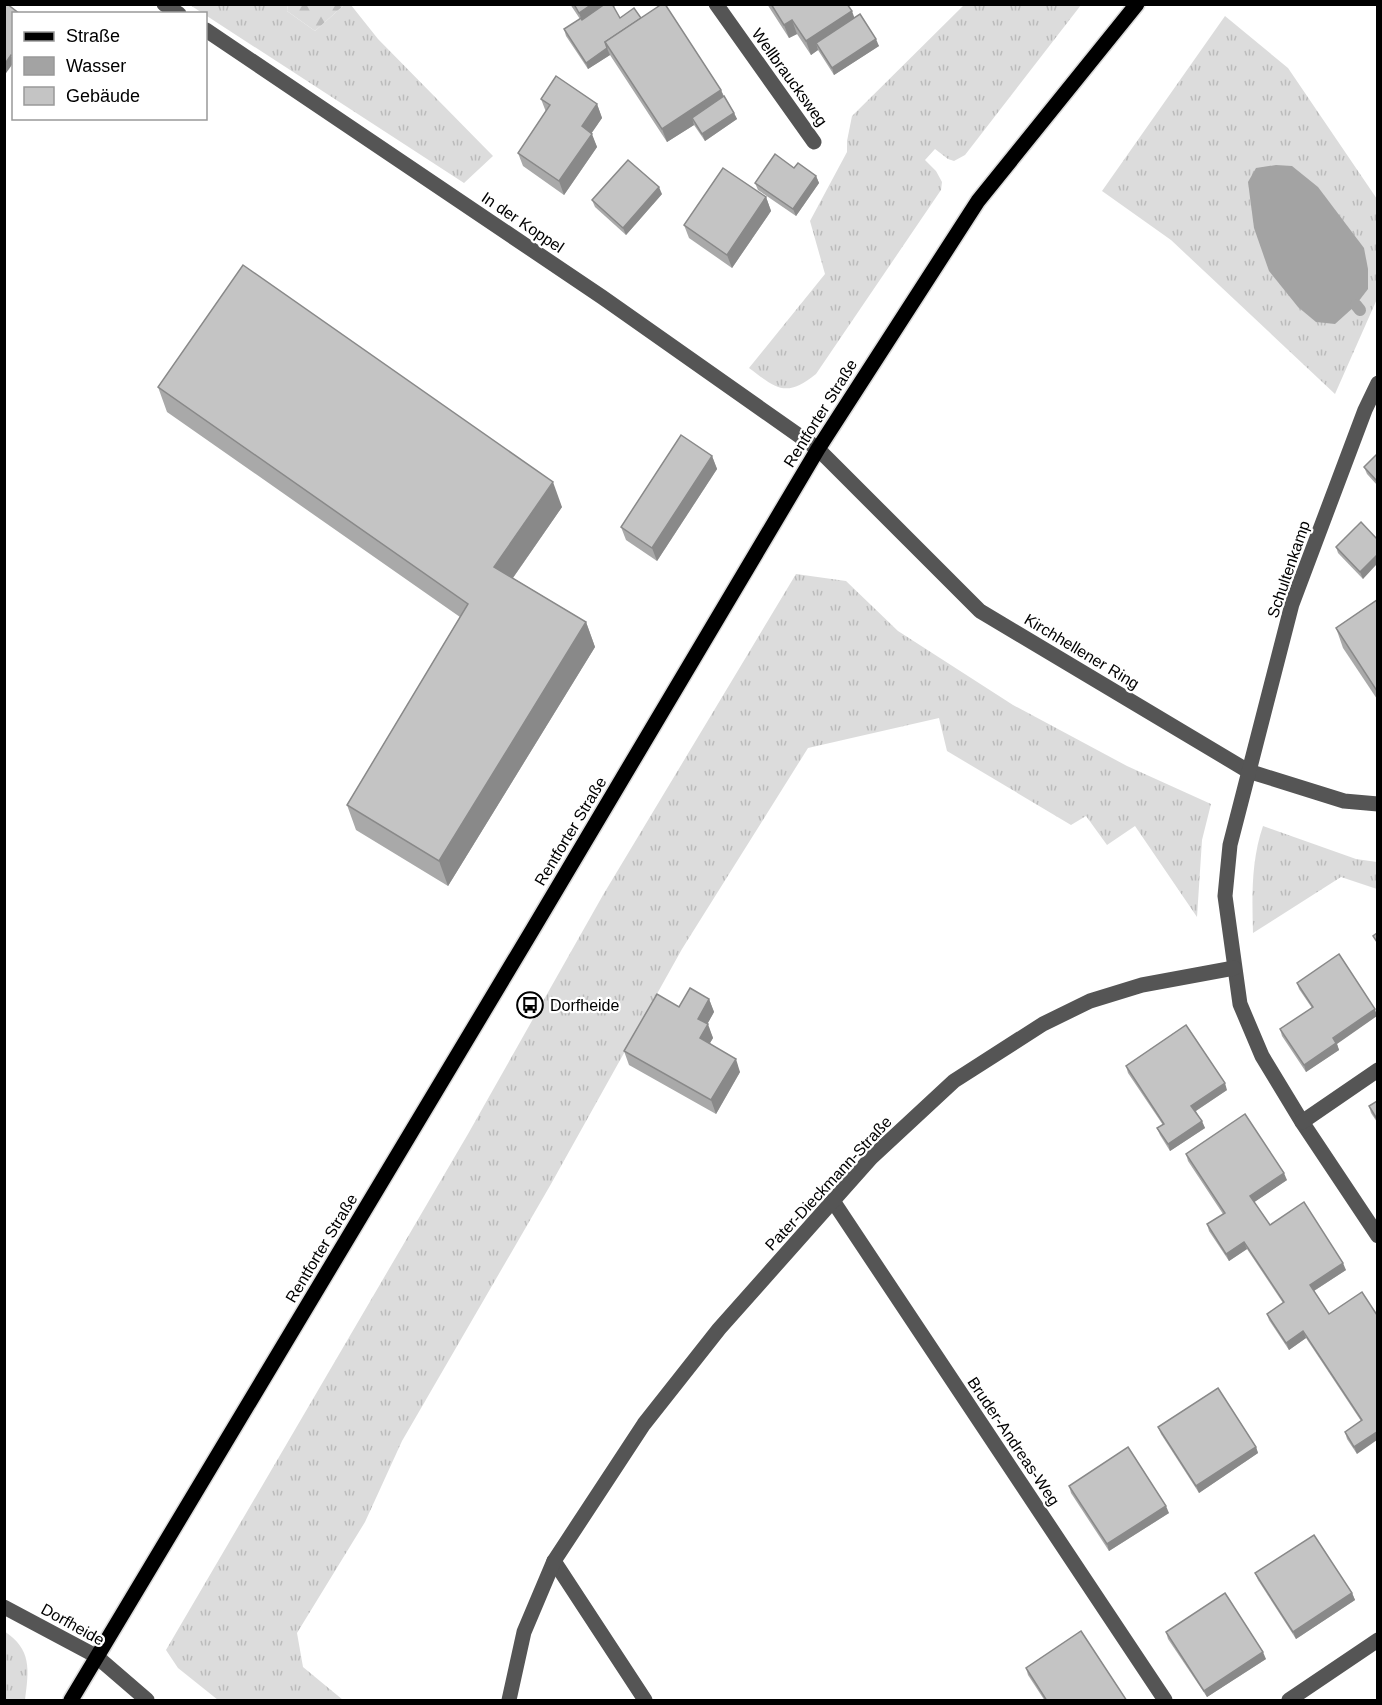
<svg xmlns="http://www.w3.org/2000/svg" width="1382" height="1705" font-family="Arial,sans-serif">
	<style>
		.grass { fill: url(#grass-tufts) }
		.forest { fill: url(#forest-firs) }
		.water { fill: #a3a3a3 }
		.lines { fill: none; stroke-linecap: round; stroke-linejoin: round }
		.stream { stroke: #a3a3a3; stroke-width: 12 }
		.major-casing { stroke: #dbdbdb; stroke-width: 18 }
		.minor { stroke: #555; stroke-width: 15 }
		.major { stroke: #000; stroke-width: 15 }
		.wall { fill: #a9a9a9 }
		.shaded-wall { fill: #898989 }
		.building { fill: #c4c4c4; stroke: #898989; stroke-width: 1.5 }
		.labels { text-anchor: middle; stroke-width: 4.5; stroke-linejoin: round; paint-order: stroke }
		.street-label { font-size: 16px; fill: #000; stroke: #fff }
		.poi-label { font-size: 16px; fill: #000; stroke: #fff; text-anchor: start }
	</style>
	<defs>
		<pattern id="grass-tufts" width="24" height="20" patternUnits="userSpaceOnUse" patternTransform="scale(1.5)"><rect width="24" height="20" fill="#dcdcdc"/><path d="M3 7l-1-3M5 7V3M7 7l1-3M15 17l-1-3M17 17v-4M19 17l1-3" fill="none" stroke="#bbb"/></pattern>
		<pattern id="forest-firs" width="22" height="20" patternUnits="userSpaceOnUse" patternTransform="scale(1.5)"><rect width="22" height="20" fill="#dcdcdc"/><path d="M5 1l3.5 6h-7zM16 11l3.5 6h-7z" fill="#bbb"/></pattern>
	</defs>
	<rect width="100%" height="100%" fill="#fff"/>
	<g class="grass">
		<path d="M 965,4 L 1081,5 L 965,155 L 954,161 L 948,159 L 935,149 L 925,160 L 936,171 L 942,182 L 941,190 L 816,374 C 786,398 777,389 749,368 L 825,274 L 810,221 L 847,152 L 847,141 L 852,116 Z"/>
		<path d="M 190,5 L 288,5 L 287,11 L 315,31 L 344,5 L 351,5 L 378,39 L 493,156 L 464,183 Z"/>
		<path d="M 1225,16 L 1288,68 L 1377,199 L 1377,299 L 1335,394 L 1171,240 L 1102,191 Z"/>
		<path d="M 796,574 L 846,581 L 898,631 L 1013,705 L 1127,766 L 1211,804 L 1202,840 L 1197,917 L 1135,826 L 1107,845 L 1086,816 L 1071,825 L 947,751 L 939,718 L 808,748 L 682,949 L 551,1184 L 402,1441 L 365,1522 L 297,1633 L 303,1667 L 343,1700 L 218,1700 L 178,1668 L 166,1650 L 468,1134 L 603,895 Z"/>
		<path d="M 1263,826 L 1356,859 L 1377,862 L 1377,889 L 1341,877 L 1253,933 C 1252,897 1251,861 1263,826 Z"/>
		<path d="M 4,1631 C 32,1649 29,1670 25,1700 L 5,1700 Z"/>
	</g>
	<path class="forest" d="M 288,5 L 288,4 L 344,5 L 315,31 L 287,11 Z"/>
	<path class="water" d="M 1276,165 L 1292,166 L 1318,187 L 1364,248 L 1368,269 L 1368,289 L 1355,306 L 1335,324 L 1316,322 L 1298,307 L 1269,271 L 1254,228 L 1248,182 L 1256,168 Z"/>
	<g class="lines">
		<path class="stream" d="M 1356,305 L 1360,310"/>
		<g class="major-casing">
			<path id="major" d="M 71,1700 L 533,929 L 818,449 L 978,201 L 1137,4"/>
		</g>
		<g class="minor">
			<path d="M 164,4 L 179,14"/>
			<path d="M 716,4 L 814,142"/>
			<path d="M 206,30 L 602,297 L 818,449 L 980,611 L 1248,771 L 1344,801 L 1378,804"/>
			<path d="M 1378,383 L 1365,410 L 1292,604 L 1230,845 L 1225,896 L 1240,1004 L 1262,1056 L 1302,1122 L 1378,1236"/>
			<path d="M 1302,1122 L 1378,1070"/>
			<path d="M 833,1201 L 1165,1700"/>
			<path d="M 554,1561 L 645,1700"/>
			<path d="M 4,1607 L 96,1656 L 147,1700"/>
			<path d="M 509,1700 L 524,1632 L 554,1561 L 644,1424 L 719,1329 L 871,1158 L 954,1081 L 1043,1024 L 1090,1001 L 1142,985 L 1234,968"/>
			<path d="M 1289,1700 L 1378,1640"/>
		</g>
		<use href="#major" class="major"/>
	</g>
	<g class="wall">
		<path d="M 570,4 L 618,4 L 613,7 L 620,18 L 641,18 L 721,90 L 724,96 L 734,113 L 737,119 L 705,141 L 694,125 L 667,142 L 610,55 L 588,69 L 566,36 L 564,29 L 580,19 Z"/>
		<path d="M 767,4 L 847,4 L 854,18 L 879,46 L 834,75 L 818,50 L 811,55 L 797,34 L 789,38 Z"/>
		<path d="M 541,99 L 597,104 L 602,118 L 591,133 L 597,147 L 564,195 L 523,166 L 518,153 L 546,112 Z"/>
		<path d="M 794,168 L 816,176 L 819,183 L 796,216 L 758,190 L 755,183 Z"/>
		<path d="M 662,194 L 626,235 L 595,207 L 592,200 Z"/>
		<path d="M 766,197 L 771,211 L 732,268 L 689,238 L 684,225 Z"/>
		<path d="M 158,387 L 562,507 L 513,578 L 586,622 L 595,647 L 448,886 L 356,830 L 347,805 L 460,617 L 167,412 Z"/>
		<path d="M 1377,454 L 1377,485 L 1367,474 L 1364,467 Z"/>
		<path d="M 712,456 L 717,469 L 657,561 L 626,540 L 621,527 Z"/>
		<path d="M 1377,539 L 1363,579 L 1338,553 L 1336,547 Z"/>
		<path d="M 1377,600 L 1377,699 L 1343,648 L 1336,628 Z"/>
		<path d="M 1297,983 L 1337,1044 L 1339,1050 L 1306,1072 L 1282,1036 L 1280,1029 L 1312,1008 L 1299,989 Z"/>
		<path d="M 709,999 L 714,1012 L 707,1024 L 713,1038 L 710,1043 L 740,1072 L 716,1114 L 629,1065 L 624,1051 L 679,1007 Z"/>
		<path d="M 1126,1066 L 1227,1090 L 1196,1111 L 1205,1128 L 1170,1151 L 1160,1135 L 1157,1128 L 1163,1125 L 1128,1073 Z"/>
		<path d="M 1377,1101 L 1377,1122 L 1371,1113 L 1369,1106 Z"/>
		<path d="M 1186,1154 L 1287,1180 L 1254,1202 L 1270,1225 L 1346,1270 L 1314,1291 L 1329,1314 L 1377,1315 L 1357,1454 L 1347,1439 L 1345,1432 L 1361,1421 L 1306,1338 L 1289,1350 L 1269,1320 L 1267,1314 L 1283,1303 L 1247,1249 L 1229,1261 L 1209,1231 L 1207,1224 L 1223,1214 L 1188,1161 Z"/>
		<path d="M 1158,1427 L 1256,1447 L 1258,1453 L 1199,1493 L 1161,1434 Z"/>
		<path d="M 1069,1486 L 1169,1513 L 1109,1551 L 1071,1493 Z"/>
		<path d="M 1255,1573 L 1352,1593 L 1355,1600 L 1296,1639 L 1258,1580 Z"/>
		<path d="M 1166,1632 L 1266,1659 L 1207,1697 L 1168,1639 Z"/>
		<path d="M 1026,1668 L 1127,1701 L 1045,1701 L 1028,1675 Z"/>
	</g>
	<g class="shaded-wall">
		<path d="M 592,4 L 618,4 L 584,26 L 579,13 Z"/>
		<path d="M 852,11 L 857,25 L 816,43 L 818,50 L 811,55 L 806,41 Z"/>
		<path d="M 792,20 L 797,34 L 789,38 L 784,25 Z"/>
		<path d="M 876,39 L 879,46 L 834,75 L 832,68 Z"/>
		<path d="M 607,48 L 610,55 L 588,69 L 586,63 Z"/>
		<path d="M 11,55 L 14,62 L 4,76 L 4,65 Z"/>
		<path d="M 721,90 L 726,103 L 692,118 L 694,125 L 667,142 L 662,129 Z"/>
		<path d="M 597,104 L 602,118 L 587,140 L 582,126 Z"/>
		<path d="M 734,113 L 737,119 L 705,141 L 702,134 Z"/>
		<path d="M 592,134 L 597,147 L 564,195 L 559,181 Z"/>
		<path d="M 816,176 L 819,183 L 796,216 L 793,209 Z"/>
		<path d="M 659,187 L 662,194 L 626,235 L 623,228 Z"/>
		<path d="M 766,197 L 771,211 L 732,268 L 727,255 Z"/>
		<path d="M 712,456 L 717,469 L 657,561 L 652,548 Z"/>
		<path d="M 553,482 L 562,507 L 503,592 L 494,567 Z"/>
		<path d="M 1377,555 L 1377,564 L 1363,579 L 1360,572 Z"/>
		<path d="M 586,622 L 595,647 L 448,886 L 439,861 Z"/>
		<path d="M 709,999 L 714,1012 L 703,1032 L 698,1019 Z"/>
		<path d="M 1375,1009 L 1377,1016 L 1337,1044 L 1339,1050 L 1306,1072 L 1304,1065 L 1333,1038 Z"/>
		<path d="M 708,1024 L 713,1038 L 705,1051 L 700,1038 Z"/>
		<path d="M 736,1059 L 740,1072 L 716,1114 L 711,1100 Z"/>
		<path d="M 1225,1083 L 1227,1090 L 1194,1112 L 1191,1106 Z"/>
		<path d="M 1202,1121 L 1205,1128 L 1170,1151 L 1168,1144 Z"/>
		<path d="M 1284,1173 L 1287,1180 L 1253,1203 L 1250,1196 Z"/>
		<path d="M 1244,1242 L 1247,1249 L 1229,1261 L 1226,1254 Z"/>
		<path d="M 1343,1263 L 1346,1270 L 1312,1292 L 1310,1285 Z"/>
		<path d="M 1303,1331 L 1306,1338 L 1289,1350 L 1286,1343 Z"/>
		<path d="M 1377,1432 L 1377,1440 L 1357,1454 L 1354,1447 Z"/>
		<path d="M 1256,1447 L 1258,1453 L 1199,1493 L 1196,1486 Z"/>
		<path d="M 1166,1506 L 1169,1513 L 1109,1551 L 1107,1544 Z"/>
		<path d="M 1352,1593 L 1355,1600 L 1296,1639 L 1293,1632 Z"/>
		<path d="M 1263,1652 L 1266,1659 L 1207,1697 L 1204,1691 Z"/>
	</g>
	<g class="building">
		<path d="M 4,4 L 7,4 L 20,14 L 14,14 L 14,57 L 11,55 L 4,65 Z"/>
		<path d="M 574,4 L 592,4 L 579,13 Z"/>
		<path d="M 605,4 L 612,4 L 620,18 L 634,8 L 641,18 L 605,42 L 607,48 L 586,63 L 564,29 L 581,18 L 582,20 Z"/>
		<path d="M 662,4 L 665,4 L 721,90 L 662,129 L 605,42 Z"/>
		<path d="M 771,4 L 847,4 L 852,11 L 806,41 L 792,20 L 784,25 Z"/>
		<path d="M 860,14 L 876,39 L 832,68 L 816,43 Z"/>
		<path d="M 556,76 L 597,104 L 582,126 L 592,134 L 559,181 L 518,153 L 550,105 L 541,99 Z"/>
		<path d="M 724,96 L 734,113 L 702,134 L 692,118 Z"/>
		<path d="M 775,154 L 794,168 L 798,163 L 816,176 L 793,209 L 755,183 Z"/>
		<path d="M 628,160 L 659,187 L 623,228 L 592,200 Z"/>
		<path d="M 723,168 L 766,197 L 727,255 L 684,225 Z"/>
		<path d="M 243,265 L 553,482 L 494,567 L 586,622 L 439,861 L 347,805 L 468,604 L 158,387 Z"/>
		<path d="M 681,435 L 712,456 L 652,548 L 621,527 Z"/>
		<path d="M 1377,454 L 1377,481 L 1364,467 Z"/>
		<path d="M 1361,522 L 1377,539 L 1377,555 L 1360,572 L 1336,547 Z"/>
		<path d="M 1377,600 L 1377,691 L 1336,628 Z"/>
		<path d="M 1377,933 L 1377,942 L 1373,936 Z"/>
		<path d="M 1339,954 L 1375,1009 L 1333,1038 L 1336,1043 L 1304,1065 L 1280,1029 L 1313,1007 L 1297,983 Z"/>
		<path d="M 690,988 L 709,999 L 698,1019 L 708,1024 L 700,1038 L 736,1059 L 711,1100 L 624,1051 L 657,994 L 679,1007 Z"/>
		<path d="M 1186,1025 L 1225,1083 L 1191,1106 L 1202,1121 L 1168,1144 L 1157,1128 L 1164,1124 L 1126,1066 Z"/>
		<path d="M 1377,1101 L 1377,1119 L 1369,1106 Z"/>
		<path d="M 1245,1114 L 1284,1173 L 1250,1196 L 1270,1225 L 1304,1202 L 1343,1263 L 1310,1285 L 1329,1314 L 1362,1292 L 1377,1315 L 1377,1432 L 1354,1447 L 1345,1432 L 1362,1420 L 1303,1331 L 1286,1343 L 1267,1314 L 1284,1302 L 1244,1242 L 1226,1254 L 1207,1224 L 1225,1213 L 1186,1154 Z"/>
		<path d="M 1218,1388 L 1256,1447 L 1196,1486 L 1158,1427 Z"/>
		<path d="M 1128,1447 L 1166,1506 L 1107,1544 L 1069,1486 Z"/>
		<path d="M 1314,1535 L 1352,1593 L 1293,1632 L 1255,1573 Z"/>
		<path d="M 1225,1593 L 1263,1652 L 1204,1691 L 1166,1632 Z"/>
		<path d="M 1081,1631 L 1127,1701 L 1047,1701 L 1026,1668 Z"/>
	</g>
	<defs>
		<g id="bus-ring" transform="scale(1.35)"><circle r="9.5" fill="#fff" stroke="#000" stroke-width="1.5"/><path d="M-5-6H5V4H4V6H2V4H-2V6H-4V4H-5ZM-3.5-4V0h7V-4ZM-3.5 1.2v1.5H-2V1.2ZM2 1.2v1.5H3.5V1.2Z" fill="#000"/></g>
	</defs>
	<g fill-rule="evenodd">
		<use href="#bus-ring" x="530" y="1005"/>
	</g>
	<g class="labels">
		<g class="street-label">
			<text transform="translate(790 77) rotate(54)" y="6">Wellbraucksweg</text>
			<text transform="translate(523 222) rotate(34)" y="6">In der Koppel</text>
			<text transform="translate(820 413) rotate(-58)" y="6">Rentforter Straße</text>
			<text transform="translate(1288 569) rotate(-71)" y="6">Schultenkamp</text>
			<text transform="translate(1082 651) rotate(31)" y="6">Kirchhellener Ring</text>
			<text transform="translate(570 831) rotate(-59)" y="6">Rentforter Straße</text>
			<text transform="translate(828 1183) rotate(-47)" y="6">Pater-Dieckmann-Straße</text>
			<text transform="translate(321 1248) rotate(-59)" y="6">Rentforter Straße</text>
			<text transform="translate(1014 1441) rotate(56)" y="6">Bruder-Andreas-Weg</text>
			<text transform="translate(73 1624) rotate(29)" y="6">Dorfheide</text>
		</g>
		<g class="poi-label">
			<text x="550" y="1011">Dorfheide</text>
		</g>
	</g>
	<rect width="1382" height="1705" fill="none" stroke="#000000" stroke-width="12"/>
	<rect x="12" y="12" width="195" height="108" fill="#ffffff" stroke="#999999" stroke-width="1.5"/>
	<rect x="24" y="32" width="30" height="9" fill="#000000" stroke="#999999" stroke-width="1.5"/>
	<text x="66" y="42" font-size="18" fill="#000000">Straße</text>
	<rect x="24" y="57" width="30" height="18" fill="#a3a3a3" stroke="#999999" stroke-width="1.5"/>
	<text x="66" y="72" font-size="18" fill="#000000">Wasser</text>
	<rect x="24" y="87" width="30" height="18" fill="#c4c4c4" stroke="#999999" stroke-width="1.5"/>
	<text x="66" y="102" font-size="18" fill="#000000">Gebäude</text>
</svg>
